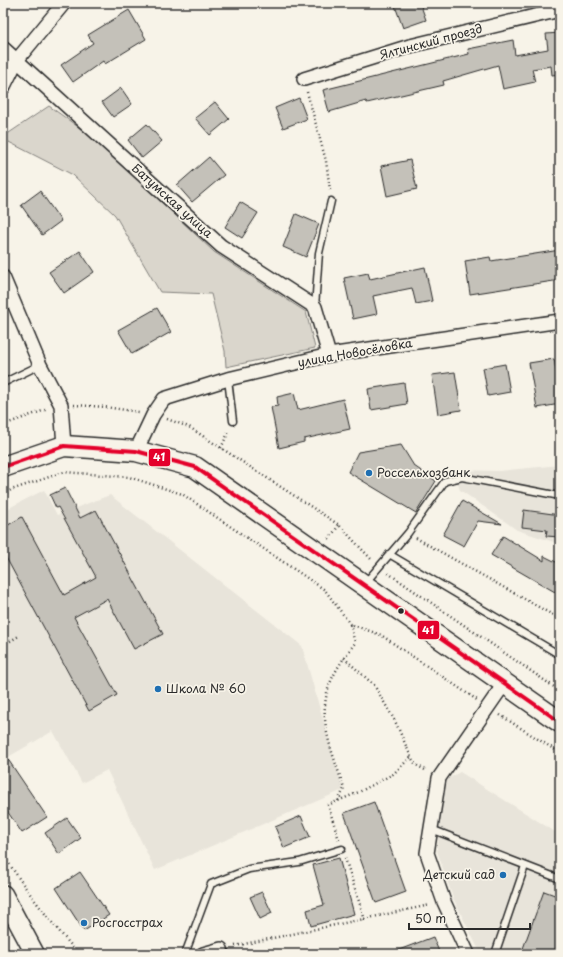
<svg xmlns="http://www.w3.org/2000/svg" width="563" height="957" font-family="'Playpen Sans',sans-serif">
	<style>
		.built { fill: #e8e4da }
		.green { fill: #dad6cc; stroke: #82807c }
		.building { fill: #c4c1b9; stroke: #2b2b2b }
		.lines { fill: none; stroke-linecap: round; stroke-linejoin: round }
		.lane-casing { stroke: #2b2b2b; stroke-width: 9 }
		.street-casing { stroke: #2b2b2b; stroke-width: 16 }
		.secondary-casing { stroke: #2b2b2b; stroke-width: 21 }
		.primary-casing { stroke: #2b2b2b; stroke-width: 23 }
		.path { stroke: #2b2b2b; stroke-width: 2.5; stroke-dasharray: 1 3; stroke-linecap: butt }
		.lane { stroke: #f7f3e8; stroke-width: 6 }
		.street { stroke: #f7f3e8; stroke-width: 13 }
		.secondary { stroke: #f7f3e8; stroke-width: 18 }
		.primary { stroke: #f7f3e8; stroke-width: 20 }
		.bus-1-casing { stroke: #f7f3e8; stroke-width: 7 }
		.bus-1 { stroke: #e4002b; stroke-width: 4 }
		.poi-dot { fill: #1f6fb2; stroke: #f7f3e8; stroke-width: 1.5 }
		.bus-dot { fill: #2b2b2b; stroke: #f7f3e8; stroke-width: 1.5 }
		.labels { text-anchor: middle; stroke-width: 3.5; stroke-linejoin: round; paint-order: stroke }
		.street-label { font-size: 12px; fill: #2b2b2b; stroke: #f7f3e8 }
		.poi-label { font-size: 12px; fill: #2b2b2b; stroke: #f7f3e8; text-anchor: start }
		.line-badge { stroke: #f7f3e8; stroke-width: 1.5 }
		.badge-label { font-size: 11px; text-anchor: middle; font-weight: bold; fill: #fff }
	</style>
	<rect width="100%" height="100%" fill="#f7f3e8"/>
	<filter id="ink" filterUnits="userSpaceOnUse"><feTurbulence type="fractalNoise" baseFrequency=".025" numOctaves="2"/><feDisplacementMap in="SourceGraphic" scale="8" xChannelSelector="R" yChannelSelector="G"/><feConvolveMatrix kernelMatrix="1 2 1 2 8 2 1 2 1" color-interpolation-filters="sRGB"/></filter>
	<g filter="url(#ink)">
		<g class="built">
			<path d="M 560,465 L 560,544 L 517,530 L 460,490 L 453,470 L 499,471 Z"/>
			<path d="M 44,490 L 57,515 L 110,495 L 302,646 L 343,790 L 155,870 L 107,770 L 82,783 L 53,731 L 3,760 L 3,511 Z"/>
			<path d="M 460,772 L 560,835 L 560,954 L 481,954 L 453,898 L 437,851 L 444,781 Z"/>
		</g>
		<path class="green" d="M 49,106 L 95,139 L 214,252 L 306,312 L 315,348 L 226,367 L 225,351 L 211,294 L 160,292 L 115,215 L 73,175 L 3,139 L 3,137 Z"/>
		<g class="building">
			<path d="M 394,3 L 420,3 L 426,20 L 403,28 Z"/>
			<path d="M 129,10 L 146,39 L 105,64 L 103,61 L 73,82 L 61,65 L 93,43 L 88,35 Z"/>
			<path d="M 560,33 L 560,74 L 552,75 L 551,66 L 532,69 L 535,82 L 503,89 L 498,65 L 443,81 L 444,85 L 367,103 L 366,101 L 329,112 L 323,90 L 469,54 L 468,49 L 513,40 L 515,55 L 548,49 L 546,34 Z"/>
			<path d="M 121,88 L 132,104 L 113,117 L 102,102 Z"/>
			<path d="M 299,98 L 307,119 L 283,128 L 275,108 Z"/>
			<path d="M 215,102 L 229,119 L 210,135 L 195,118 Z"/>
			<path d="M 147,124 L 162,141 L 142,158 L 128,140 Z"/>
			<path d="M 209,157 L 224,175 L 192,202 L 177,185 Z"/>
			<path d="M 410,160 L 417,189 L 387,196 L 381,166 Z"/>
			<path d="M 40,191 L 61,221 L 42,235 L 21,205 Z"/>
			<path d="M 240,202 L 258,213 L 242,238 L 225,227 Z"/>
			<path d="M 296,214 L 319,224 L 306,257 L 283,247 Z"/>
			<path d="M 560,250 L 560,280 L 470,294 L 465,261 L 490,257 L 491,261 Z"/>
			<path d="M 80,251 L 94,272 L 64,293 L 49,272 Z"/>
			<path d="M 425,267 L 432,301 L 416,304 L 412,288 L 373,296 L 377,314 L 353,319 L 344,278 L 368,273 L 370,279 Z"/>
			<path d="M 157,308 L 171,332 L 132,354 L 118,330 Z"/>
			<path d="M 554,359 L 560,393 L 560,404 L 537,408 L 529,363 Z"/>
			<path d="M 505,364 L 510,392 L 488,396 L 483,368 Z"/>
			<path d="M 455,372 L 461,410 L 438,414 L 432,375 Z"/>
			<path d="M 404,383 L 407,404 L 371,410 L 368,389 Z"/>
			<path d="M 294,393 L 298,410 L 343,399 L 350,429 L 304,439 L 304,442 L 279,448 L 271,407 L 278,406 L 277,397 Z"/>
			<path d="M 401,445 L 414,466 L 436,481 L 416,513 L 348,472 L 358,452 Z"/>
			<path d="M 65,488 L 80,518 L 96,510 L 163,634 L 134,649 L 107,599 L 74,617 L 117,695 L 89,711 L 3,552 L 3,528 L 22,517 L 64,595 L 96,577 L 58,507 L 56,508 L 50,495 Z"/>
			<path d="M 462,501 L 502,524 L 478,521 L 464,546 L 443,535 Z"/>
			<path d="M 524,510 L 560,515 L 560,537 L 546,536 L 547,530 L 522,527 Z"/>
			<path d="M 503,536 L 544,561 L 544,556 L 560,564 L 560,584 L 555,592 L 491,555 Z"/>
			<path d="M 3,752 L 47,817 L 22,833 L 3,805 Z"/>
			<path d="M 374,802 L 406,892 L 376,903 L 344,813 Z"/>
			<path d="M 301,816 L 310,837 L 284,848 L 275,827 Z"/>
			<path d="M 67,818 L 81,838 L 59,854 L 45,833 Z"/>
			<path d="M 339,858 L 354,914 L 311,926 L 307,910 L 324,905 L 313,865 Z"/>
			<path d="M 80,872 L 109,915 L 84,931 L 56,888 Z"/>
			<path d="M 544,891 L 560,897 L 560,954 L 521,954 Z"/>
			<path d="M 262,892 L 272,913 L 260,919 L 250,897 Z"/>
			<path d="M 433,937 L 440,954 L 391,954 L 391,953 Z"/>
		</g>
		<g class="lines">
			<g class="lane-casing">
				<g id="lane">
					<path d="M 315,307 L 319,253 L 331,201"/>
					<path d="M 228,379 L 233,421"/>
					<path d="M 3,383 L 40,365"/>
					<path d="M 389,554 L 560,655"/>
					<path d="M 366,582 L 408,533 L 445,481 L 462,477 L 560,496"/>
					<path d="M 431,829 L 560,879"/>
					<path d="M 185,954 L 211,884 L 249,869 L 299,862 L 342,849"/>
					<path d="M 495,954 L 525,866"/>
				</g>
			</g>
			<g class="street-casing">
				<g id="street">
					<path d="M 3,48 L 221,246 L 315,307 L 329,355"/>
					<path d="M 304,79 L 410,46 L 560,10"/>
					<path d="M 3,88 L 17,60 L 64,3"/>
					<path d="M 3,277 L 40,365 L 61,405 L 64,446"/>
					<path d="M 136,451 L 153,415 L 164,399 L 228,379 L 329,355 L 560,321"/>
					<path d="M 203,954 L 221,949 L 222,954"/>
					<path d="M 468,954 L 444,902 L 427,853 L 439,778 L 504,684"/>
				</g>
			</g>
			<g class="secondary-casing">
				<path id="secondary" d="M 3,894 L 35,954"/>
			</g>
			<g class="primary-casing">
				<path id="primary" d="M 3,467 L 64,446 L 136,451 L 195,467 L 560,722"/>
			</g>
			<g class="path">
				<path d="M 307,92 L 326,161 L 330,190"/>
				<path d="M 74,405 L 105,407 L 139,412"/>
				<path d="M 167,419 L 189,427 L 339,525 L 372,560"/>
				<path d="M 3,425 L 48,409"/>
				<path d="M 221,448 L 229,431"/>
				<path d="M 3,495 L 11,490 L 64,472 L 129,477 L 182,494 L 325,590 L 350,624 L 381,635 L 477,700"/>
				<path d="M 416,538 L 560,619"/>
				<path d="M 329,539 L 339,525"/>
				<path d="M 388,573 L 560,691"/>
				<path d="M 3,645 L 19,636"/>
				<path d="M 344,658 L 374,685 L 395,721 L 411,757 L 416,765 L 427,771"/>
				<path d="M 500,715 L 560,753"/>
				<path d="M 338,801 L 344,789 C 336,761 320,728 326,698 C 329,678 343,659 355,643 L 350,624"/>
				<path d="M 339,840 L 328,805 L 359,792 L 393,774 L 411,757"/>
				<path d="M 3,854 C 25,889 51,923 79,954"/>
				<path d="M 345,858 L 365,920"/>
				<path d="M 235,946 L 430,905"/>
			</g>
			<use href="#lane" class="lane"/>
			<use href="#street" class="street"/>
			<use href="#secondary" class="secondary"/>
			<use href="#primary" class="primary"/>
			<g class="bus-1-casing">
				<path id="bus-1" d="M 3,467 L 64,446 L 136,451 L 195,467 L 560,722"/>
			</g>
			<use href="#bus-1" class="bus-1"/>
		</g>
	</g>
	<g class="poi-dot">
		<circle cx="369" cy="473" r="4"/>
		<circle cx="158" cy="689" r="4"/>
		<circle cx="503" cy="875" r="4"/>
		<circle cx="84" cy="923" r="4"/>
	</g>
	<circle class="bus-dot" cx="401" cy="611" r="3.5"/>
	<g class="labels">
		<g class="street-label">
			<text transform="translate(431 42) rotate(-15)" y="4">Ялтинский проезд</text>
			<text transform="translate(172 201) rotate(42)" y="4">Батумская улица</text>
			<text transform="translate(355 353) rotate(-10)" y="4">улица Новосёловка</text>
		</g>
		<g class="poi-label">
			<text x="377" y="477">Россельхозбанк</text>
			<text x="166" y="693">Школа № 60</text>
			<text x="495" y="879" text-anchor="end">Детский сад</text>
			<text x="92" y="927">Росгосстрах</text>
		</g>
	</g>
	<g class="line-badge">
		<rect x="148" y="448" width="23" height="19" rx="4" fill="#e4002b"/>
		<rect x="417" y="620" width="23" height="20" rx="4" fill="#e4002b"/>
	</g>
	<g class="badge-label">
		<text x="159" y="461">41</text>
		<text x="428" y="634">41</text>
	</g>
	<rect width="563" height="957" fill="none" stroke="#f7f3e8" stroke-width="16"/>
	<rect x="8" y="8" width="547" height="941" fill="none" stroke="#2b2b2b" stroke-width="1.5" filter="url(#ink)"/>
	<path d="M409 923v6h121v-6" fill="none" stroke="#2b2b2b" stroke-width="2"/>
	<text x="415" y="923" font-size="12" fill="#2b2b2b" stroke="#f7f3e8" stroke-width="3" paint-order="stroke">50 m</text>
</svg>
